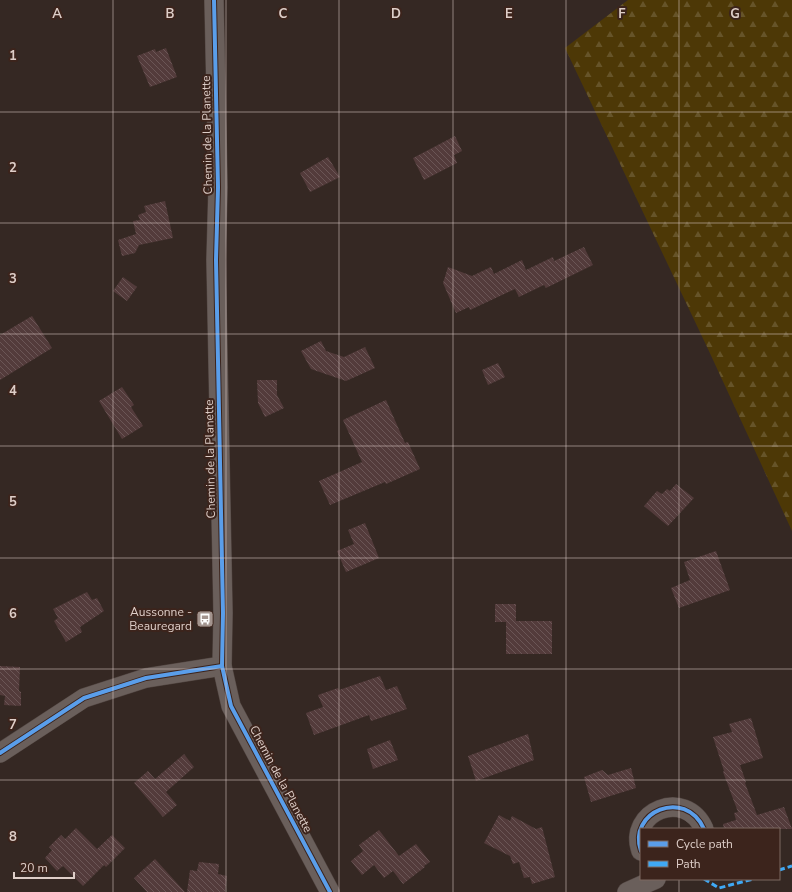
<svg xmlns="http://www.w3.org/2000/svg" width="792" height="892" font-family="'Nunito Sans',sans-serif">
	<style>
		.forest { fill: url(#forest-firs) }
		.building { fill: url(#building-back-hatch) }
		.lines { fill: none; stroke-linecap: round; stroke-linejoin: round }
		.minor-casing { stroke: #524642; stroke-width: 20 }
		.minor { stroke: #6a5f5b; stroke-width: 19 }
		.quiet { stroke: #3fa9f5; stroke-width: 3; stroke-dasharray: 6 3; stroke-linecap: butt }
		.cycleway-casing { stroke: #3c241c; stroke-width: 6 }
		.cycleway { stroke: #5a9eea; stroke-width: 4 }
		.grid { fill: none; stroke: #decec8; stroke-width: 1; stroke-opacity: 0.55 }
		.labels { text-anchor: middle; stroke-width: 4; stroke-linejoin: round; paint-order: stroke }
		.street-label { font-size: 12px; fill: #decec8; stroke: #3c241c }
		.poi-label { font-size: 12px; fill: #decec8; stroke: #3c241c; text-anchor: end }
		.grid-label { font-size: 13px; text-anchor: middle; font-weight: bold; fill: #decec8; stroke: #3c241c; stroke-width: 4; stroke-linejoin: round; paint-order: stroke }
	</style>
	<defs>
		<pattern id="forest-firs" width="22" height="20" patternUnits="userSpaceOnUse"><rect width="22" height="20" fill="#4d3806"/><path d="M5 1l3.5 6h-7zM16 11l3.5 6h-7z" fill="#665429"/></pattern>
		<pattern id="building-back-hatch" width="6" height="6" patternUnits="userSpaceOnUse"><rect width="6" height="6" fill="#533b3b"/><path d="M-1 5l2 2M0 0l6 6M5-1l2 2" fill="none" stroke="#6b5656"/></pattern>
	</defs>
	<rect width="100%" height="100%" fill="#352823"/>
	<path class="forest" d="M 628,0 L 792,0 L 792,531 L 708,349 L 565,48 Z"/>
	<g class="building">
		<path d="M 166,48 L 177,77 L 150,87 L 137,56 L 155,49 L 156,52 Z"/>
		<path d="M 455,136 L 462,151 L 454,155 L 457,163 L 424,180 L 413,158 Z"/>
		<path d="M 328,157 L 340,177 L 310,192 L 300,173 Z"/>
		<path d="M 165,201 L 173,238 L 139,245 L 135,253 L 122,256 L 118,240 L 136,234 L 133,221 L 140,220 L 138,215 L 146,212 L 144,206 Z"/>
		<path d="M 584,247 L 593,265 L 546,288 L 544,285 L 519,297 L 515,289 L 470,310 L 469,307 L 456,313 L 443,283 L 448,267 L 472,276 L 491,267 L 494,274 L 522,260 L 526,270 L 553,257 L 554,261 Z"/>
		<path d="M 123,277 L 137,287 L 127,301 L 113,291 Z"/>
		<path d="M 32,316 L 52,348 L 0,380 L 0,335 Z"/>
		<path d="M 321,341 L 326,351 L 344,357 L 365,347 L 375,368 L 346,381 L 311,369 L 301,351 Z"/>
		<path d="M 498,363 L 505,377 L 488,385 L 482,370 Z"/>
		<path d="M 257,380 L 277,380 L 277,395 L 284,408 L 265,417 L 258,403 Z"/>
		<path d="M 122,387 L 134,405 L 131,407 L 143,426 L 122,439 L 99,401 Z"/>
		<path d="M 386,400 L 405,443 L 408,442 L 420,469 L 386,484 L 385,482 L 330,505 L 319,481 L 362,462 L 343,420 Z"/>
		<path d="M 676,484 L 694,498 L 668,526 L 644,506 L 657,491 L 662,494 L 667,489 L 670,491 Z"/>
		<path d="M 365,523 L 379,558 L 346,572 L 337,551 L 354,544 L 348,530 Z"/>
		<path d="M 716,551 L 730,590 L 679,608 L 671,588 L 690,580 L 684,562 Z"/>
		<path d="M 87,592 L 92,600 L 97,598 L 104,611 L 80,627 L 82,632 L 66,642 L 54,621 L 58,618 L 53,609 Z"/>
		<path d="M 495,604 L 516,604 L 516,621 L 552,621 L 552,654 L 506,654 L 506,622 L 495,622 Z"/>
		<path d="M 0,666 L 20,667 L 19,691 L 21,692 L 21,706 L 4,705 L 5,696 L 0,695 Z"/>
		<path d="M 380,676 L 386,690 L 397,686 L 407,709 L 371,721 L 369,715 L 314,735 L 306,713 L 323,707 L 318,695 L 338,688 L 339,690 Z"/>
		<path d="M 751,718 L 763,758 L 740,765 L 746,782 L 745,783 L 757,815 L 784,807 L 792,829 L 724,829 L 723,824 L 736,820 L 734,813 L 738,812 L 723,772 L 724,771 L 713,737 L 732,732 L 729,724 Z"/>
		<path d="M 528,734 L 534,760 L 476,781 L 468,756 Z"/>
		<path d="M 390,740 L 398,760 L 373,769 L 367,749 Z"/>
		<path d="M 184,754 L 194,767 L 166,792 L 177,805 L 163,817 L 134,783 L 148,771 L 155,779 Z"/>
		<path d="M 631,768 L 636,788 L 591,802 L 584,777 L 602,770 L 608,775 Z"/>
		<path d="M 499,815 L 510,821 L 512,816 L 536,829 L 542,827 L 555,877 L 532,884 L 530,877 L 524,878 L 519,862 L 513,864 L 510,856 L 484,843 Z"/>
		<path d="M 76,828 L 97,849 L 112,835 L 125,848 L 106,867 L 104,865 L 83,886 L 63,866 L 57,871 L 45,858 L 52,850 L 49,847 L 61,835 L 65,839 Z"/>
		<path d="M 379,830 L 399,856 L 416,844 L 430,862 L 424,866 L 425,867 L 403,884 L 393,871 L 384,878 L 374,865 L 362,875 L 351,861 L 363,851 L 359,845 Z"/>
		<path d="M 155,859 L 185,892 L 147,892 L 134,878 Z"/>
		<path d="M 199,862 L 219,864 L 218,874 L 227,876 L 225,892 L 187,892 L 190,870 L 197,871 Z"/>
	</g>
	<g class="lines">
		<g class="minor-casing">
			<g id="minor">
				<path d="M 214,0 L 218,187 L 216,260 L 223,613 L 222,666 L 231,706 L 330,892"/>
				<path d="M 0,753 L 84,698 L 146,678 L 222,666"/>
				<path d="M 641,851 C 627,812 685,787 704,829"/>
				<path d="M 627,892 L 656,879"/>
			</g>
		</g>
		<use href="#minor" class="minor"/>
		<g class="quiet">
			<path d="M 779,870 L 792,866"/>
			<path d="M 704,879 L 719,888 L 753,879"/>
		</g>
		<g class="cycleway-casing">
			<g id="cycleway">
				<path d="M 214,0 L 218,187 L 216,260 L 223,613 L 222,666 L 231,706 L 330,892"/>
				<path d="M 0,753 L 84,698 L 146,678 L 222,666"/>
				<path d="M 641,851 C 627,812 685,787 704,829"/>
			</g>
		</g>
		<use href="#cycleway" class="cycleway"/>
	</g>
	<path class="grid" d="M 113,0 L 113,892M 226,0 L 226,892M 339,0 L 339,892M 453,0 L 453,892M 566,0 L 566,892M 679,0 L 679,829M 0,112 L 792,112M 0,223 L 792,223M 0,334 L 792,334M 0,446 L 792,446M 0,558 L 792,558M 0,669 L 792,669M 0,780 L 792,780M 679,879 L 679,892"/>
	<defs>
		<g id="bus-square" transform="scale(0.9)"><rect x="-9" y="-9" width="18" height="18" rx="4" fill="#a3948e" stroke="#3c241c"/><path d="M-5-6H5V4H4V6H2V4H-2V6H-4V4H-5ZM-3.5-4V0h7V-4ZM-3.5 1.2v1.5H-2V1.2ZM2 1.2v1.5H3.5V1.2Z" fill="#fff"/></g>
	</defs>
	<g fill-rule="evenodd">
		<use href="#bus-square" x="205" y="619"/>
	</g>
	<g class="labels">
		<g class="street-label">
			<text transform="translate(207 135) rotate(-91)" y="4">Chemin de la Planette</text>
			<text transform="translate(210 459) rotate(-91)" y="4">Chemin de la Planette</text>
			<text transform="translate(281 779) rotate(62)" y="4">Chemin de la Planette</text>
		</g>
		<g class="poi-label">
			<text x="192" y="616">Aussonne -<tspan x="192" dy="14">Beauregard</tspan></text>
		</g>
	</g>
	<g class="grid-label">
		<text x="57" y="18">A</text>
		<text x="170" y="18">B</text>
		<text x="283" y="18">C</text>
		<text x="396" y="18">D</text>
		<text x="509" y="18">E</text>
		<text x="622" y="18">F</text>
		<text x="735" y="18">G</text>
		<text x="13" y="60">1</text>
		<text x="13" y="172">2</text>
		<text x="13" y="283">3</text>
		<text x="13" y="395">4</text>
		<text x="13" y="506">5</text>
		<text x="13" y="618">6</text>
		<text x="13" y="729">7</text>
		<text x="13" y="841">8</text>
	</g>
	<rect x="640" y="828" width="140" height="52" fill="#3c241c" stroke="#7d6861"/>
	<rect x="648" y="841" width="20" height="6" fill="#5a9eea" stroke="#7d6861"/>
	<text x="676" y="848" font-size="12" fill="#decec8">Cycle path</text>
	<rect x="648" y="861" width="20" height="6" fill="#3fa9f5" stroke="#7d6861"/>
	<text x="676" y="868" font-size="12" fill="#decec8">Path</text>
	<path d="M14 872v6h60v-6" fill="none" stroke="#decec8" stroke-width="2"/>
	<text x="20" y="872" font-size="12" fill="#decec8" stroke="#3c241c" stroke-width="3" paint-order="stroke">20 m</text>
</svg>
